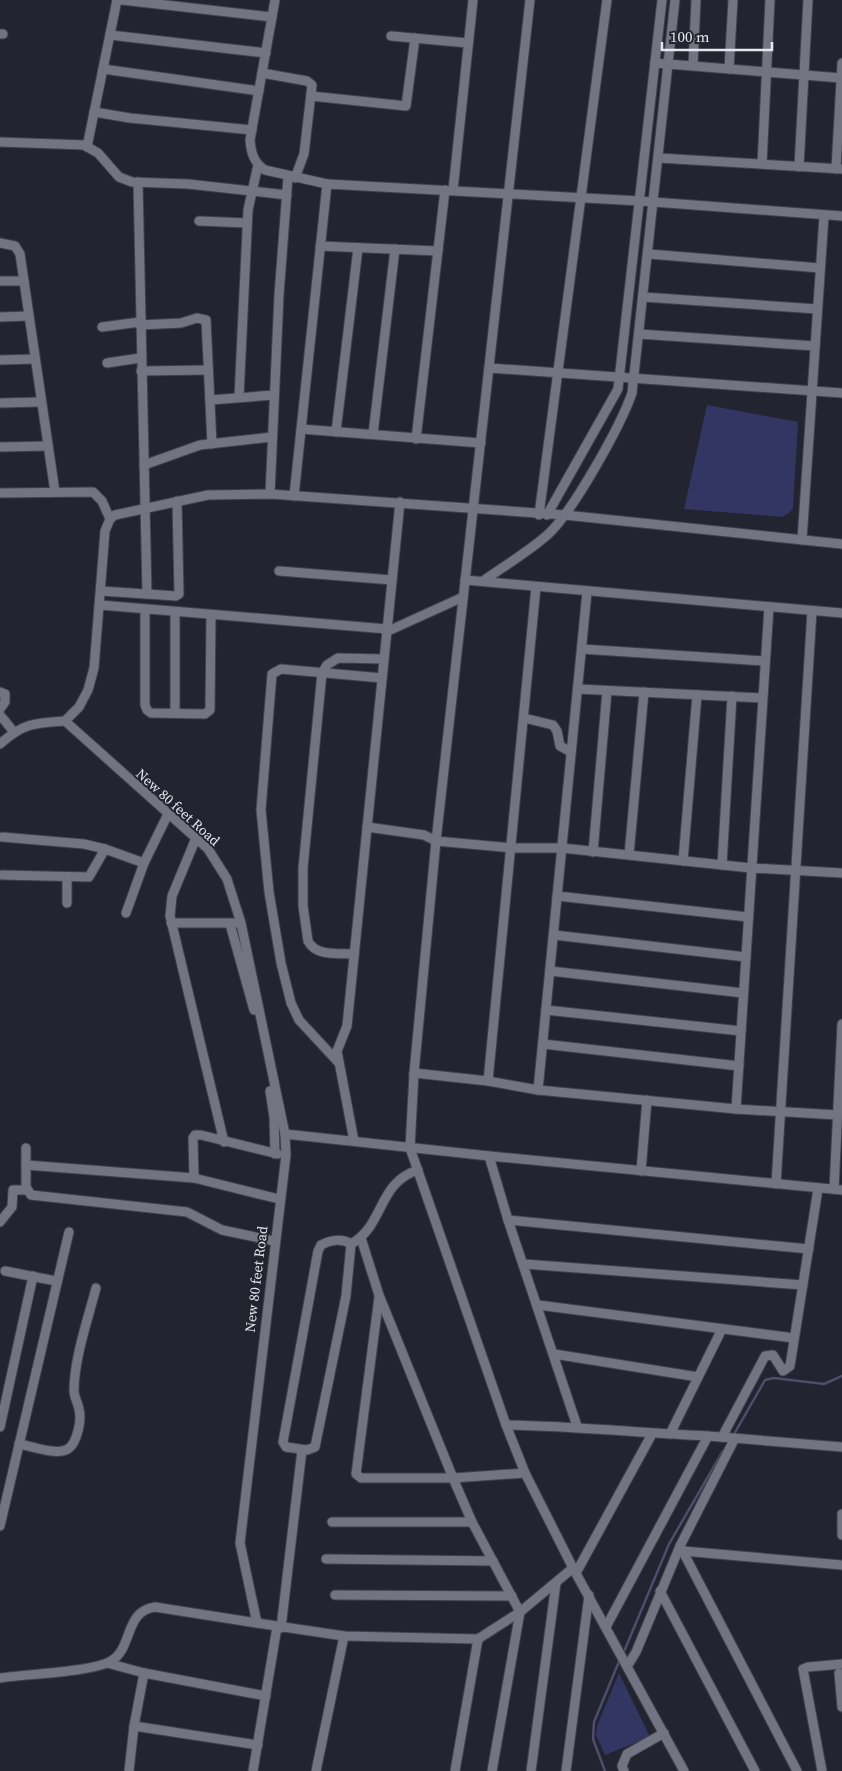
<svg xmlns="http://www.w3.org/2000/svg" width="842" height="1771" font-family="'Source Serif 4',serif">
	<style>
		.green { fill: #333663 }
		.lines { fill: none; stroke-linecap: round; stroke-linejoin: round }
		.stream { stroke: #4f4d6c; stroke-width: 2.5 }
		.minor-casing { stroke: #40414b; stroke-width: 11 }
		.minor { stroke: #727481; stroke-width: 9 }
		.labels { text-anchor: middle; stroke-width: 4; stroke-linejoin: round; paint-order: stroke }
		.street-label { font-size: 14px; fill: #e6e7ee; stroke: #22242f }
	</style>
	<rect width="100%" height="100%" fill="#22242f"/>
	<g class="green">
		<path d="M 707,405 L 798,422 L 793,508 L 789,513 L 782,517 L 684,509 Z"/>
		<path d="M 619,1673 L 650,1737 L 605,1755 L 596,1735 L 597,1726 Z"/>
	</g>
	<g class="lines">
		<g class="stream">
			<path d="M 733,1436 L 765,1380 L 774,1378 L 824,1384 L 842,1376"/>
			<path d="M 623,1654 L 669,1544 L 723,1451"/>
			<path d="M 605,1771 L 593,1739 L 594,1722 L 620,1659"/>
		</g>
		<g class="minor-casing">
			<g id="minor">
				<path d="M 122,0 L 272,17"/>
				<path d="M 275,0 L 250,140 C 251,153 254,163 265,170 L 327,184"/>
				<path d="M 530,0 L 436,841 L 414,1073 L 410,1148 L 506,1425 L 525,1473 L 573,1568 L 684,1771"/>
				<path d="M 0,34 L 3,34"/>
				<path d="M 110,35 L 266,53"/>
				<path d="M 391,36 L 468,43"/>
				<path d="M 655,63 L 841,78"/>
				<path d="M 693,65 L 696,0"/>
				<path d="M 103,69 L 259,91"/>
				<path d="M 729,69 L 733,0"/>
				<path d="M 262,73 L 307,81 L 312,85 L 304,154 L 295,178"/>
				<path d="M 311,96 L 406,106 L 415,38"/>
				<path d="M 94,112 L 130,118 L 252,130"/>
				<path d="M 0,142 L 84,145 L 98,153 L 119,177 L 132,182 L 188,184 L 287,195"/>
				<path d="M 87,147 L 117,0"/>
				<path d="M 659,158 L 842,169"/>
				<path d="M 762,164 L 770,0"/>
				<path d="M 799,167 L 808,0"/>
				<path d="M 836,169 L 842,63"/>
				<path d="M 138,182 L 147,594"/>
				<path d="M 453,190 L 473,0"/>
				<path d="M 199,221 L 247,223"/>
				<path d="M 0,243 L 15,246 L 20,254 L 55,492"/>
				<path d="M 320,246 L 438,251"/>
				<path d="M 649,254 L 820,268"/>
				<path d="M 0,281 L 24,281"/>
				<path d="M 643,297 L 817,309"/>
				<path d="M 0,317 L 29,316"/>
				<path d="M 140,325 L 181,323 L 197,318 L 206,320 L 212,444"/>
				<path d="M 102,327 L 140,322"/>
				<path d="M 639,334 L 815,346"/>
				<path d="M 0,360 L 35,359"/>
				<path d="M 107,363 L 140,358"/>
				<path d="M 489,368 L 842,393"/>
				<path d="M 141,371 L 208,370"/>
				<path d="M 239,397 L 248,210 L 258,165"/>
				<path d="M 210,400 L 274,395"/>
				<path d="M 0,403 L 41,402"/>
				<path d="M 301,429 L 481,443"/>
				<path d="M 336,432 L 358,248"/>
				<path d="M 373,434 L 395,249"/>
				<path d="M 416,439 L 445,190"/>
				<path d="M 0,447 L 48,446"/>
				<path d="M 144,465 L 200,445 L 272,437"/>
				<path d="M 0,493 L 93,492 L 102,501 L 110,519"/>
				<path d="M 270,494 L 279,295 L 288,177"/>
				<path d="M 294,496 L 327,184 L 640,201 L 842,216"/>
				<path d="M 539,515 L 607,0"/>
				<path d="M 547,515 L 618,389 L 662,0"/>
				<path d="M 802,540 L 824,216"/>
				<path d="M 279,571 L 392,580"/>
				<path d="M 465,580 L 842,613"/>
				<path d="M 483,581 C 503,567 526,553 545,537 C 571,516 621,425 632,393 L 675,0"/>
				<path d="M 101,591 L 176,596 L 179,594 L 177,501"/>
				<path d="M 100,605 L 387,629"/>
				<path d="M 145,609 L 145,705 L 147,710 L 151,713 L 205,714 L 210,710 L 211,615"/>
				<path d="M 175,612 L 175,713"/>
				<path d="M 386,632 L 463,597"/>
				<path d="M 582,649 L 764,661"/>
				<path d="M 578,689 L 762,698"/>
				<path d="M 0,692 L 5,694 L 5,702 L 0,709"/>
				<path d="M 0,715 L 14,732"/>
				<path d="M 524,718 L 553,725 L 557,731 L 560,746 L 571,752"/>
				<path d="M 0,744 C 23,723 35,723 65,721 L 79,707 L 88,690 L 94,668 L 105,531 L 110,519 L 115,515 L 208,495 L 270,494 L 565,515 L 842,544"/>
				<path d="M 367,827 L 424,835 L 436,841 L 512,848 L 562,848 L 751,868 L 842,873"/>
				<path d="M 2,837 L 84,844 L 105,849 L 144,863"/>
				<path d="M 196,838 L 172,896 L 170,916 L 224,1142"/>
				<path d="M 593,852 L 607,691"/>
				<path d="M 629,855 L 644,692"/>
				<path d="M 683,861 L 697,695"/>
				<path d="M 722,865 L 732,696"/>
				<path d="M 2,875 L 89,877 L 105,849"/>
				<path d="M 557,896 L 748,917"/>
				<path d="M 67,903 L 67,878"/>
				<path d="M 126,913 L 144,863 L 168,814"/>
				<path d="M 171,923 L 236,923"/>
				<path d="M 230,924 L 254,1010"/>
				<path d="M 554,935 L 746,957"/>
				<path d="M 354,954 C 339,953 316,957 308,941 L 303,906 L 303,868 L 322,673 L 327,665 L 338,658 L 384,659"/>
				<path d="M 550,971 L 743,993"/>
				<path d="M 546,1010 L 741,1031"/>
				<path d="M 543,1044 L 739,1066"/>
				<path d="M 338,1062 L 299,1020 L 291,1003 L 281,963 L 269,892 L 261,810 L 272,674 L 281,669 L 382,678"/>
				<path d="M 414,1073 L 488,1081 L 538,1090 L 736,1109 L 838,1115"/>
				<path d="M 488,1081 L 536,587"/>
				<path d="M 538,1090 L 587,592"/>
				<path d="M 270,1091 L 274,1117 L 275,1154"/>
				<path d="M 736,1109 L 769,607"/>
				<path d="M 285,1134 L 489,1156 L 842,1190"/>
				<path d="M 354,1141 L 337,1051 L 347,1026 L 400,502"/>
				<path d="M 26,1148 L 26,1187 L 31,1195 L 187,1212 L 222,1230 L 274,1241"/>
				<path d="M 489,1156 L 508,1220 L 577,1426"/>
				<path d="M 26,1165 L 194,1178 L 279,1199"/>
				<path d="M 641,1171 L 647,1100"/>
				<path d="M 194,1178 L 193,1138 L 195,1135 L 201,1135 L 278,1154"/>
				<path d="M 776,1184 L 812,611"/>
				<path d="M 834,1189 L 842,1024"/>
				<path d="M 508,1220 L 809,1249"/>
				<path d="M 0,1222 L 12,1207 L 13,1190 L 26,1190"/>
				<path d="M 361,1238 L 379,1295 L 453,1478 L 472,1522 L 520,1612 L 492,1771"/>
				<path d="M 351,1244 C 342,1238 330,1240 321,1245 L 318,1251 L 283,1442 L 286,1447 L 307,1450 L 315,1447 L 346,1296 L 351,1244 C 385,1225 377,1183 418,1170"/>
				<path d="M 524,1264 L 803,1285"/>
				<path d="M 5,1271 L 56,1281"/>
				<path d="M 379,1297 L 356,1474 L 361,1478 L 453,1478 L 525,1473"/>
				<path d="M 538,1305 L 794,1338"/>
				<path d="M 554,1354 L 698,1377"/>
				<path d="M 506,1425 C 573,1426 640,1433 708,1436"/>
				<path d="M 0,1427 L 33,1276"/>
				<path d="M 670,1434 L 722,1329"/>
				<path d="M 722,1437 L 765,1356 L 773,1355 L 783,1371 L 790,1366 L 818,1189"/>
				<path d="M 19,1444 C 32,1446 56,1456 68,1449 C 77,1443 82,1420 79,1409 C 78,1403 74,1397 74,1391 C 74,1359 88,1319 96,1288"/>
				<path d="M 842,1514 L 842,1535"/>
				<path d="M 332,1522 L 472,1522"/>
				<path d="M 0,1526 L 69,1232"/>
				<path d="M 680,1546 L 797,1771"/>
				<path d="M 683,1551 L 842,1565"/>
				<path d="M 326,1559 L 493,1561"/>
				<path d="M 576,1573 L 652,1434"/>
				<path d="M 660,1591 L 755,1771"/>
				<path d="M 335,1595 L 512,1596"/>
				<path d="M 257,1623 L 344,1636 L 478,1639 L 520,1612 L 573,1568"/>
				<path d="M 606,1627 L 708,1436 L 842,1447"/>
				<path d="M 281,1628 L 302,1450"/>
				<path d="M 107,1663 L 144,1673 L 266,1696"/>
				<path d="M 628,1665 L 636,1652 L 680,1546 L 735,1438"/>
				<path d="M 839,1673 L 842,1707"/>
				<path d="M 0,1678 C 25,1674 93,1672 111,1661 C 133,1649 124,1611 155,1607 L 257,1623 L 240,1543 L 286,1155 L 285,1134 L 241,923 L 227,879 L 208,849 L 65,721"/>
				<path d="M 134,1726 L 258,1745"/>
				<path d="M 129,1771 L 134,1726 L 144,1673"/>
				<path d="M 253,1771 L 277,1627"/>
				<path d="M 316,1771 L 344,1636"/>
				<path d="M 455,1771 L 478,1639"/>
				<path d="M 531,1771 L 556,1583"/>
				<path d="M 566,1771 L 589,1595"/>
				<path d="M 624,1771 L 622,1766 L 627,1754 L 664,1733"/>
				<path d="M 822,1771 L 803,1669 L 808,1667 L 842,1664"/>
			</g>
		</g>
		<use href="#minor" class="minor"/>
	</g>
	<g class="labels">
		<g class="street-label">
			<text transform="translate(178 807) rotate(42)" y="5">New 80 feet Road</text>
			<text transform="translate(256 1279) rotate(-83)" y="5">New 80 feet Road</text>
		</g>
	</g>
	<path d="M662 42v8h110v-8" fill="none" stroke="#e6e7ee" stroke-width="2.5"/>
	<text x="670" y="42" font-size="15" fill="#e6e7ee" stroke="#22242f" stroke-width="4" paint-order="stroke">100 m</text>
</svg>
